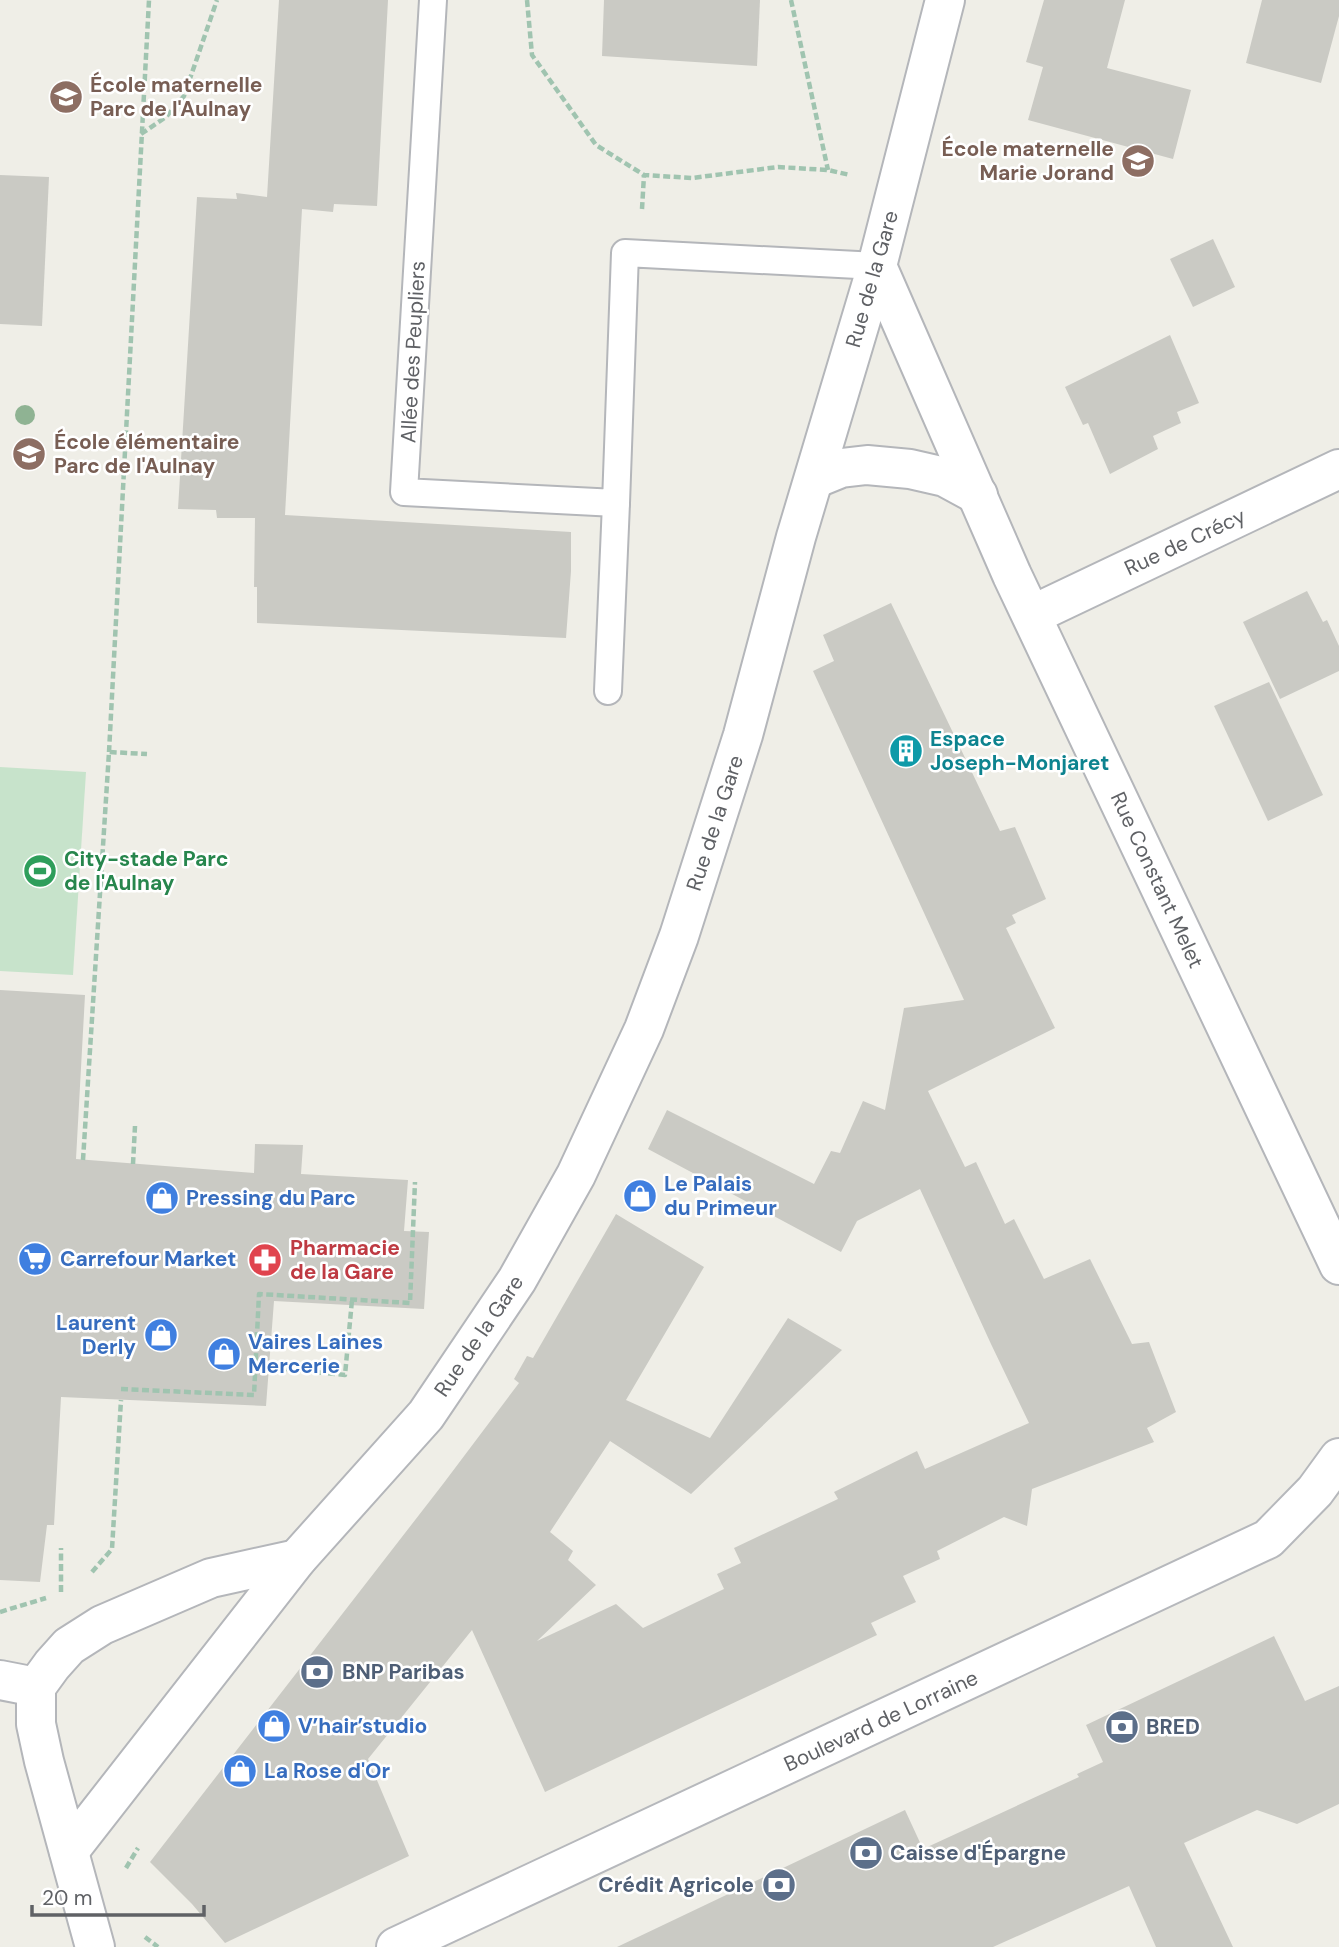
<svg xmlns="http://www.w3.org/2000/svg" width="1339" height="1947" font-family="'DM Sans',sans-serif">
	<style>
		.grass { fill: #c7e3cb }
		.building { fill: #cacac4 }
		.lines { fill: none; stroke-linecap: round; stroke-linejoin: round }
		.service-casing { stroke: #b4b6ba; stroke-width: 30 }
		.minor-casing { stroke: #b4b6ba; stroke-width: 42 }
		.secondary-casing { stroke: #b6b8bc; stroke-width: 42 }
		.path { stroke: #a0c4b0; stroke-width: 4.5; stroke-dasharray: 7 3.5; stroke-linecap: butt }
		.service { stroke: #fff; stroke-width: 26 }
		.minor { stroke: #fff; stroke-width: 38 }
		.secondary { stroke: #fff; stroke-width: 38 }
		.tree { fill: #8fb393 }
		.labels { text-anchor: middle; stroke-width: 5; stroke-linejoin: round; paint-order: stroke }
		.education-label { font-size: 21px; font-weight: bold; fill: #785e54; stroke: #fff; text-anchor: start }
		.street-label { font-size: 21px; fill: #5f6165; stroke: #fff }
		.culture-label { font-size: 21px; font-weight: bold; fill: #0d838f; stroke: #fff; text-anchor: start }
		.leisure-label { font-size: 21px; font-weight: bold; fill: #27864d; stroke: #fff; text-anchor: start }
		.shop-label { font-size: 21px; font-weight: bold; fill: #366cbe; stroke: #fff; text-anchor: start }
		.health-label { font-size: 21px; font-weight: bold; fill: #be3a42; stroke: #fff; text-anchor: start }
		.service-label { font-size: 21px; font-weight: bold; fill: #4e5e75; stroke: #fff; text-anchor: start }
	</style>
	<rect width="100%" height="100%" fill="#efeee7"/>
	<path class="grass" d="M 0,767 L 86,772 L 73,975 L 0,971 Z"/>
	<g class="building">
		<path d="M 279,0 L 388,0 L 377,206 L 334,204 L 333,212 L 302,209 L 285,515 L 571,532 L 571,571 L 566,638 L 257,623 L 257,587 L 254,587 L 255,518 L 217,518 L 216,510 L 178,509 L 197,197 L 237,199 L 236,193 L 267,197 Z"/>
		<path d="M 604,0 L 760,0 L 757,66 L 602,56 Z"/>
		<path d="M 1044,0 L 1125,0 L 1107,68 L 1191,90 L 1173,159 L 1028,120 L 1043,67 L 1026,62 Z"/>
		<path d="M 1262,0 L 1339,0 L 1339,16 L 1321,83 L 1246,63 Z"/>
		<path d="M 0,175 L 49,177 L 42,326 L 0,324 Z"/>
		<path d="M 1213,239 L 1235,287 L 1193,307 L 1170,259 Z"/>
		<path d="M 1170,335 L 1199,403 L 1177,412 L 1181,423 L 1153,436 L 1158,449 L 1110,474 L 1088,423 L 1083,425 L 1065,387 Z"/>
		<path d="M 1307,591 L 1323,622 L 1327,620 L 1339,646 L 1339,671 L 1280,699 L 1243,622 Z"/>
		<path d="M 891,603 L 1000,831 L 1015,827 L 1046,899 L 1012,915 L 1016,923 L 1006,928 L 1055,1028 L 928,1091 L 965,1167 L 976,1162 L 1005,1224 L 1014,1219 L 1044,1279 L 1090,1259 L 1132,1344 L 1149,1342 L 1176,1412 L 1147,1428 L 1154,1442 L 1032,1489 L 1027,1526 L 1004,1517 L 937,1551 L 940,1559 L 903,1576 L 916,1602 L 871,1623 L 877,1635 L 545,1792 L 472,1630 L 368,1759 L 409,1856 L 225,1943 L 192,1904 L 150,1862 L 443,1484 L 519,1383 L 514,1379 L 527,1356 L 533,1358 L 616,1214 L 704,1267 L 626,1400 L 710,1438 L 788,1318 L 842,1350 L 691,1494 L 610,1441 L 550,1532 L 573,1551 L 568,1560 L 596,1585 L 537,1641 L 616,1604 L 643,1628 L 724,1589 L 717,1574 L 741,1563 L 734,1548 L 838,1499 L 834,1492 L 917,1451 L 925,1469 L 1029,1423 L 991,1344 L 920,1189 L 857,1221 L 841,1252 L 648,1149 L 667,1110 L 814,1184 L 831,1151 L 840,1153 L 863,1101 L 885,1110 L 904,1008 L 964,1000 L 813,671 L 834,661 L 823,635 Z"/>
		<path d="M 1269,682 L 1323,795 L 1268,821 L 1214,706 Z"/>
		<path d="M 0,990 L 85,995 L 76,1159 L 254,1173 L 255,1144 L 303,1145 L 301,1174 L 408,1180 L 404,1231 L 429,1232 L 424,1309 L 274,1301 L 266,1406 L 61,1397 L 54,1525 L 47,1525 L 40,1582 L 0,1580 Z"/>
		<path d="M 1274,1636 L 1305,1701 L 1339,1686 L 1339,1804 L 1297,1824 L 1257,1810 L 1184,1843 L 1233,1947 L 1156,1947 L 1129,1886 L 993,1947 L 617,1947 L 905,1810 L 923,1849 L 1079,1777 L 1077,1774 L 1103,1762 L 1086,1725 Z"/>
	</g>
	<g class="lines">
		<g class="service-casing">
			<g id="service">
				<path d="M 433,0 L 404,492 L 616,503 L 625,253 L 877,266"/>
				<path d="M 608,691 L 616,503"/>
			</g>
		</g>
		<g class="minor-casing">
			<g id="minor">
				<path d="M 877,266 L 1012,575 L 1339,1265"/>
				<path d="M 814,479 L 841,468 L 867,465 L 910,469 L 945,477 L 978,495"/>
				<path d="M 1032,615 L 1339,469"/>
				<path d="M 0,1680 L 36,1687"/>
				<path d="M 69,1851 L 297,1559 L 426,1415 L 517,1280 L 576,1175 L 644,1029 L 679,936 L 743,735 L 796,537 L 877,266 L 945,0"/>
				<path d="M 95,1947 L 44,1761 L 36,1724 L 36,1687 L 52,1665 L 69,1646 L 102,1625 L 211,1578 L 297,1559"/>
			</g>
		</g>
		<g class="secondary-casing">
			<path id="secondary" d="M 396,1947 L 1268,1539 L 1315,1491 L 1339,1458"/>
		</g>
		<g class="path">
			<path d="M 527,0 L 532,55 L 596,145 L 644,175 L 692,178 L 778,167 L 828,170 L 850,175"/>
			<path d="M 791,0 L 828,170"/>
			<path d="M 141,134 L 166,117 L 184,96 L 217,0"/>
			<path d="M 642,209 L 644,175"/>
			<path d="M 109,752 L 149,0"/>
			<path d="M 83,1160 L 109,752 L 147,754"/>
			<path d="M 133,1164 L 135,1126"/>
			<path d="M 255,1366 L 345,1375 L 352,1300"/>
			<path d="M 121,1389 L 254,1395 L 259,1294 L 410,1303 L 415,1182"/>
			<path d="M 92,1572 L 112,1549 L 121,1400"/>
			<path d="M 61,1592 L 61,1548"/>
			<path d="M 0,1612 L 46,1598"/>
			<path d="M 126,1868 L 138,1848"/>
			<path d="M 145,1937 L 158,1947"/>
		</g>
		<use href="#service" class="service"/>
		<use href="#minor" class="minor"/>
		<use href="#secondary" class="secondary"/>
	</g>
	<circle class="tree" cx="25" cy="415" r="10"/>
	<defs>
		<g id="school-disc" transform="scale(1.75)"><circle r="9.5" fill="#8d6e63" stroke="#fff"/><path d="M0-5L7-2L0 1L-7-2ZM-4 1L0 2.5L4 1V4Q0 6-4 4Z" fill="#fff"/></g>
		<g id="building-disc" transform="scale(1.75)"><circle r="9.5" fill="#0f9aa8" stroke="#fff"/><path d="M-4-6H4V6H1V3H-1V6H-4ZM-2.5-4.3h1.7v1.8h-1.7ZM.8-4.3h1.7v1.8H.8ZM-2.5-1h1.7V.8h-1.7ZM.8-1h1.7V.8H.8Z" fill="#fff"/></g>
		<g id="stadium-disc" transform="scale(1.75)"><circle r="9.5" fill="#2e9e5b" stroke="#fff"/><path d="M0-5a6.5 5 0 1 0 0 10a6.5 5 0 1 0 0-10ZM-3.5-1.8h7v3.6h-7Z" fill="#fff"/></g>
		<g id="shop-disc" transform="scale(1.75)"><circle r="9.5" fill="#3f7fe0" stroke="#fff"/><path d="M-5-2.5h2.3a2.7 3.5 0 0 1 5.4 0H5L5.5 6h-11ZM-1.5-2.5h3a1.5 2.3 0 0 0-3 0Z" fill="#fff"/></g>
		<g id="supermarket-disc" transform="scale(1.75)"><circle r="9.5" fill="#3f7fe0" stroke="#fff"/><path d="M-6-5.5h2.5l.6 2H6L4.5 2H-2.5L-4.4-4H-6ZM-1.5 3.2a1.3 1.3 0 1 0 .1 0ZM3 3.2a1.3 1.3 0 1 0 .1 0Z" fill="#fff"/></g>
		<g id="pharmacy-disc" transform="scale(1.75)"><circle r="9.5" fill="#e0444e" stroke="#fff"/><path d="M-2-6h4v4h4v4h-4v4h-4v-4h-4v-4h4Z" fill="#fff"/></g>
		<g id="bank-disc" transform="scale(1.75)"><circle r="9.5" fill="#5c6f8a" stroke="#fff"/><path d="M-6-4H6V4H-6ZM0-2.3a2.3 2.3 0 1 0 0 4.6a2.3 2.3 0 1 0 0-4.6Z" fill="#fff"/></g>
	</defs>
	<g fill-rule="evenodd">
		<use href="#school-disc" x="66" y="97"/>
		<use href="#school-disc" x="1138" y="161"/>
		<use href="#school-disc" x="29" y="454"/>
		<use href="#building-disc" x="906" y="751"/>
		<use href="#stadium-disc" x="40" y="871"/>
		<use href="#shop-disc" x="640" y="1196"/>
		<use href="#shop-disc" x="162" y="1198"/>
		<use href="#supermarket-disc" x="35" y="1259"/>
		<use href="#pharmacy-disc" x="265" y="1260"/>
		<use href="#shop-disc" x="161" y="1335"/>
		<use href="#shop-disc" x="224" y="1354"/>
		<use href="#bank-disc" x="317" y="1672"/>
		<use href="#shop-disc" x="274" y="1726"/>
		<use href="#bank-disc" x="1122" y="1727"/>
		<use href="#shop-disc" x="240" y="1771"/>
		<use href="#bank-disc" x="866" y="1853"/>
		<use href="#bank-disc" x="779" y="1885"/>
	</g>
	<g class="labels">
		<g class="education-label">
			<text x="90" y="92">École maternelle<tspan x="90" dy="24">Parc de l'Aulnay</tspan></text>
			<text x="1114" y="156" text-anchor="end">École maternelle<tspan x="1114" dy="24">Marie Jorand</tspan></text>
			<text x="54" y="449">École élémentaire<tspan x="54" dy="24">Parc de l'Aulnay</tspan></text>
		</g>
		<g class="street-label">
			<text transform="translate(872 279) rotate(-74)" y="7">Rue de la Gare</text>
			<text transform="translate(413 352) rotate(-87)" y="7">Allée des Peupliers</text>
			<text transform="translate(1185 542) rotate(-25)" y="7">Rue de Crécy</text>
			<text transform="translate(715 823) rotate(-72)" y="7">Rue de la Gare</text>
			<text transform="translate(1157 880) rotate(65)" y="7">Rue Constant Melet</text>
			<text transform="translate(479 1336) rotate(-56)" y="7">Rue de la Gare</text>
			<text transform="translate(881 1721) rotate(-25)" y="7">Boulevard de Lorraine</text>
		</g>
		<g class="culture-label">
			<text x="930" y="746">Espace<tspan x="930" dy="24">Joseph-Monjaret</tspan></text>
		</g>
		<g class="leisure-label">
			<text x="64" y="866">City-stade Parc<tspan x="64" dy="24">de l'Aulnay</tspan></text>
		</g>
		<g class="shop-label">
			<text x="664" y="1191">Le Palais<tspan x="664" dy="24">du Primeur</tspan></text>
			<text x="186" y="1205">Pressing du Parc</text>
			<text x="60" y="1266">Carrefour Market</text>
			<text x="136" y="1330" text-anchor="end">Laurent<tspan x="136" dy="24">Derly</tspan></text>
			<text x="248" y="1349">Vaires Laines<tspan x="248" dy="24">Mercerie</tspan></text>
			<text x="298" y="1733">V’hair’studio</text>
			<text x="264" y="1778">La Rose d'Or</text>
		</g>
		<g class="health-label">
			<text x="290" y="1255">Pharmacie<tspan x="290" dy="24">de la Gare</tspan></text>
		</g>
		<g class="service-label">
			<text x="342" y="1679">BNP Paribas</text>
			<text x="1146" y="1734">BRED</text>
			<text x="890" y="1860">Caisse d'Épargne</text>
			<text x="754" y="1892" text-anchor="end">Crédit Agricole</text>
		</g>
	</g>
	<path d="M32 1905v10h172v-10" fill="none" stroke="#5f6165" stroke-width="3.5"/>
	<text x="42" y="1905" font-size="21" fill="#5f6165" stroke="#ffffff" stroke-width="5" paint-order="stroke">20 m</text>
</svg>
